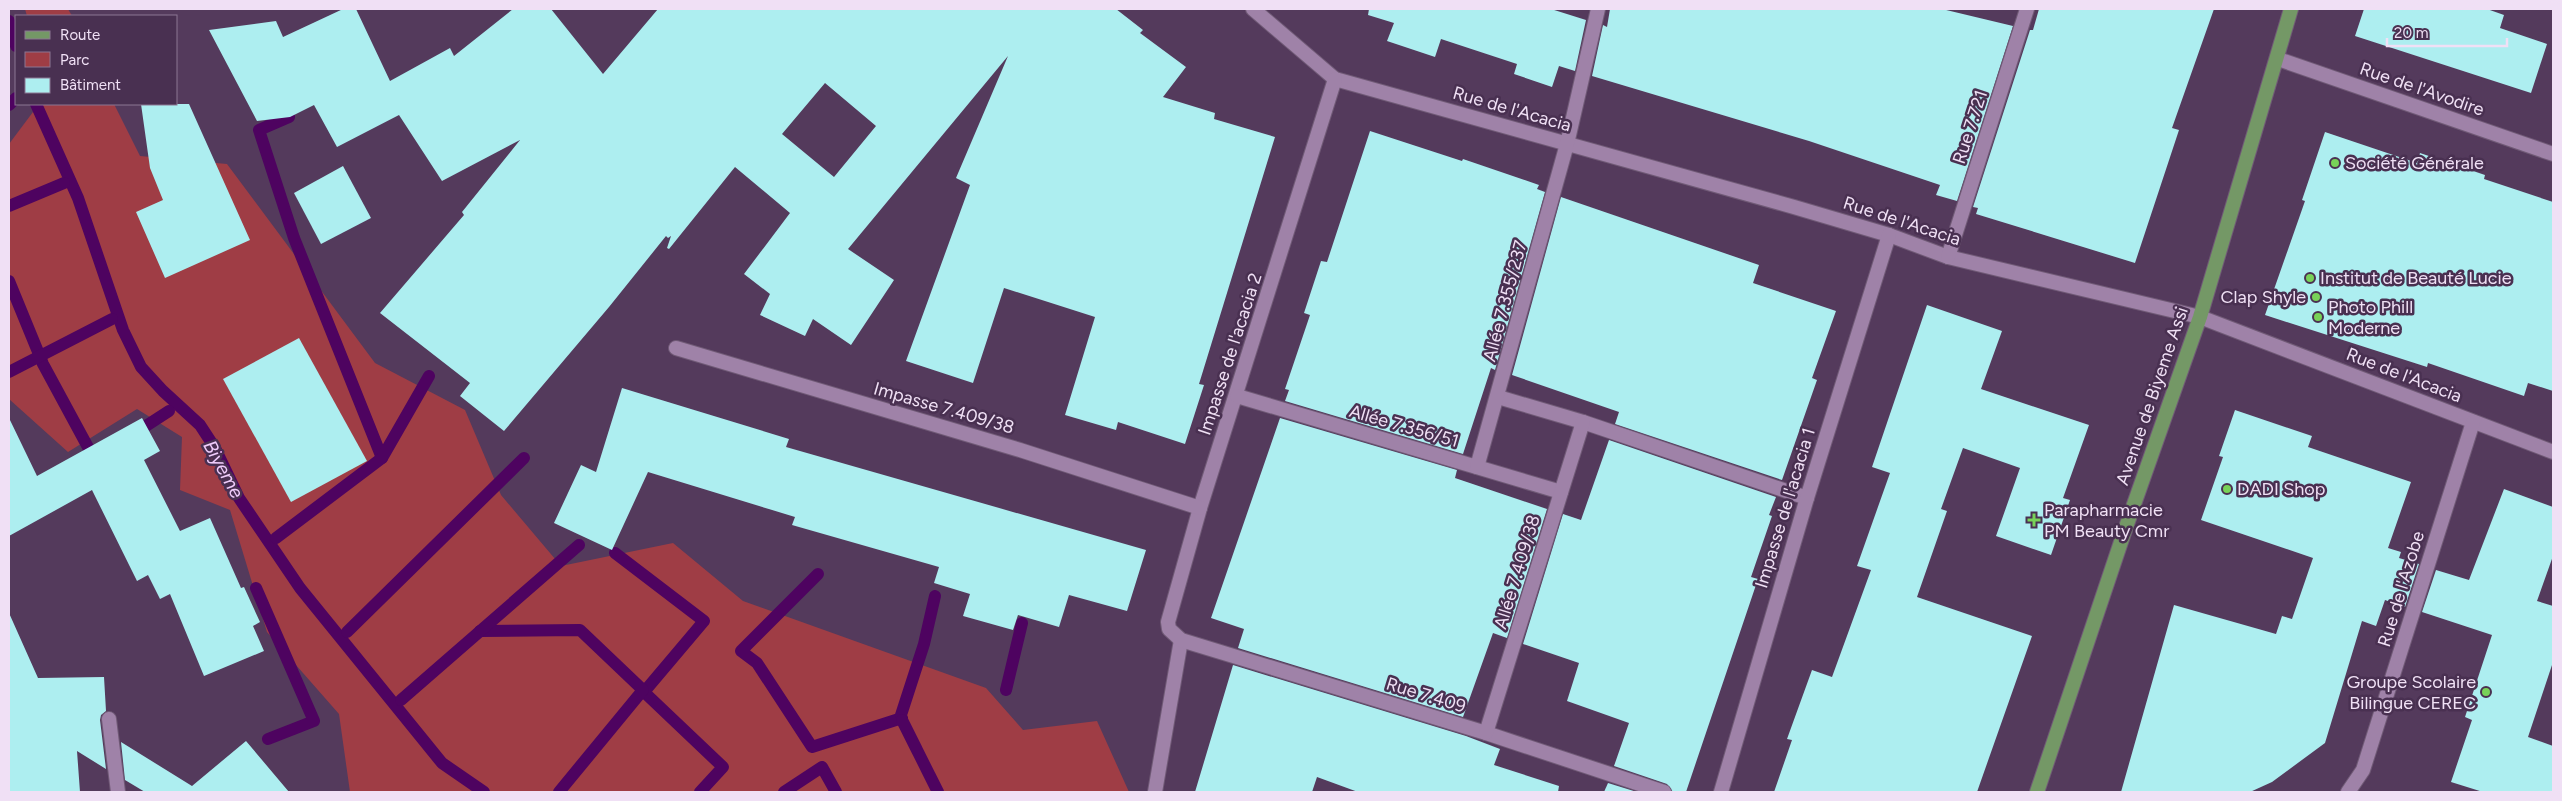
<svg xmlns="http://www.w3.org/2000/svg" width="2562" height="801" font-family="Figtree,sans-serif">
	<style>
		.green { fill: #9f3d45 }
		.lines { fill: none; stroke-linecap: round; stroke-linejoin: round }
		.stream { stroke: #4e0360; stroke-width: 12 }
		.building { fill: #adeef0; fill-rule: evenodd }
		.service-casing { stroke: #705a76; stroke-width: 16 }
		.minor-casing { stroke: #705a76; stroke-width: 16 }
		.primary-casing { stroke: #705a76; stroke-width: 16 }
		.service { stroke: #9f82a8; stroke-width: 14 }
		.minor { stroke: #9f82a8; stroke-width: 14 }
		.primary { stroke: #749866; stroke-width: 14 }
		.poi-dot { fill: #78d258; stroke: #493051; stroke-width: 2 }
		.labels { text-anchor: middle; stroke-width: 5; stroke-linejoin: round; paint-order: stroke }
		.street-label { font-size: 18px; fill: #f0e0f5; stroke: #493051 }
		.poi-label { font-size: 18px; fill: #f0e0f5; stroke: #493051; text-anchor: start }
		.water-label { font-size: 19px; font-style: italic; fill: #f0cdfb; stroke: #493051 }
	</style>
	<rect width="100%" height="100%" fill="#543a5c"/>
	<g class="green">
		<path d="M 25,9 L 68,9 L 72,16 L 27,16 Z"/>
		<path d="M 39,104 L 114,104 L 140,156 L 227,164 L 375,363 L 465,410 L 501,495 L 561,566 L 673,543 L 743,601 L 986,688 L 1023,730 L 1097,721 L 1129,792 L 350,792 L 339,714 L 267,632 L 230,510 L 180,490 L 182,437 L 137,409 L 68,452 L 9,399 L 9,144 Z"/>
	</g>
	<g class="lines">
		<g class="stream">
			<path d="M 9,21 L 16,46"/>
			<path d="M 36,104 L 78,198 L 123,330 L 141,367 L 163,391 L 200,425 L 215,448 L 239,498 L 300,588 L 442,763 L 484,792"/>
			<path d="M 9,105 L 16,98"/>
			<path d="M 289,117 L 259,130 L 294,238 L 382,458"/>
			<path d="M 9,206 L 64,183"/>
			<path d="M 9,281 L 43,364 L 96,462"/>
			<path d="M 9,372 L 112,319"/>
			<path d="M 132,435 L 169,411"/>
			<path d="M 276,538 L 382,458 L 429,376"/>
			<path d="M 615,553 L 704,621 L 644,692 L 723,767 L 700,792"/>
			<path d="M 818,574 L 741,651 L 757,663 L 812,747 L 902,718"/>
			<path d="M 256,588 L 314,721 L 268,739"/>
			<path d="M 480,631 L 580,630 L 643,690 L 559,792"/>
			<path d="M 347,632 L 524,458"/>
			<path d="M 1006,690 L 1022,623"/>
			<path d="M 401,700 L 579,545"/>
			<path d="M 901,715 L 924,644 L 935,596"/>
			<path d="M 902,720 L 938,792"/>
			<path d="M 784,792 L 822,767 L 836,792"/>
		</g>
	</g>
	<g class="building">
		<path d="M 343,9 L 356,9 L 390,81 L 450,48 L 454,56 L 513,9 L 551,9 L 603,74 L 658,9 L 1116,9 L 1143,30 L 1140,33 L 1186,67 L 1163,97 L 1215,113 L 1214,119 L 1275,137 L 1199,384 L 1204,385 L 1185,444 L 1118,422 L 1116,430 L 1065,415 L 1095,317 L 1004,288 L 973,383 L 906,361 L 970,185 L 956,178 L 1008,56 L 848,249 L 894,280 L 851,345 L 813,319 L 805,336 L 760,315 L 770,294 L 744,274 L 790,213 L 735,167 L 669,249 L 667,248 L 671,236 L 668,238 L 666,236 L 609,307 L 504,431 L 460,396 L 470,383 L 380,313 L 464,215 L 462,212 L 520,140 L 442,181 L 399,115 L 337,147 L 314,105 L 290,117 L 257,121 L 209,30 L 276,21 L 283,37 ZM 825,83 L 876,126 L 834,177 L 782,134 Z"/>
		<path d="M 1369,9 L 1551,9 L 1586,20 L 1575,71 L 1559,66 L 1552,87 L 1514,74 L 1517,64 L 1441,39 L 1435,57 L 1387,41 L 1394,23 L 1368,15 Z"/>
		<path d="M 1610,9 L 1942,9 L 2013,26 L 1957,201 L 1936,195 L 1940,185 L 1809,141 L 1592,76 L 1603,25 L 1607,27 Z"/>
		<path d="M 2039,9 L 2214,9 L 2172,128 L 2179,130 L 2135,263 L 1976,214 L 1978,208 L 1973,207 L 2030,30 L 2033,30 Z"/>
		<path d="M 2364,9 L 2487,9 L 2504,15 L 2500,28 L 2547,44 L 2531,93 L 2355,36 Z"/>
		<path d="M 141,104 L 189,104 L 250,240 L 165,278 L 136,212 L 163,200 L 150,168 Z"/>
		<path d="M 1370,131 L 1462,161 L 1463,159 L 1539,185 L 1537,189 L 1545,192 L 1495,370 L 1491,368 L 1463,454 L 1285,401 L 1289,390 L 1285,389 L 1310,315 L 1304,313 L 1321,261 L 1327,262 Z"/>
		<path d="M 2325,132 L 2417,163 L 2420,153 L 2485,175 L 2484,179 L 2553,202 L 2553,391 L 2528,383 L 2524,396 L 2428,363 L 2427,367 L 2265,315 L 2305,201 L 2302,200 Z"/>
		<path d="M 343,166 L 371,218 L 321,244 L 294,193 Z"/>
		<path d="M 1561,197 L 1759,265 L 1753,283 L 1836,311 L 1812,378 L 1817,380 L 1782,480 L 1615,424 L 1619,412 L 1512,375 Z"/>
		<path d="M 1927,305 L 2002,331 L 1981,389 L 2089,425 L 2063,498 L 2070,500 L 2051,555 L 1996,536 L 2020,468 L 1963,448 L 1941,509 L 1947,511 L 1917,597 L 2032,636 L 1977,792 L 1774,792 L 1792,740 L 1787,739 L 1812,670 L 1832,677 L 1871,570 L 1857,566 L 1890,473 L 1872,467 Z"/>
		<path d="M 299,338 L 367,461 L 291,502 L 223,379 Z"/>
		<path d="M 622,388 L 789,439 L 786,447 L 1146,550 L 1127,611 L 1069,595 L 1059,627 L 1018,615 L 1013,630 L 963,616 L 970,594 L 934,583 L 939,567 L 792,525 L 795,517 L 648,472 L 612,550 L 554,523 L 581,465 L 596,472 Z"/>
		<path d="M 2235,410 L 2312,436 L 2308,447 L 2411,482 L 2388,548 L 2401,552 L 2399,558 L 2419,564 L 2405,607 L 2385,600 L 2376,626 L 2362,621 L 2325,743 L 2272,782 L 2250,792 L 2121,792 L 2174,605 L 2276,634 L 2282,616 L 2292,619 L 2313,558 L 2201,520 L 2223,457 L 2219,456 Z"/>
		<path d="M 9,418 L 37,476 L 142,418 L 160,451 L 144,460 L 180,531 L 210,518 L 241,588 L 244,587 L 260,622 L 253,626 L 264,651 L 204,676 L 170,594 L 160,599 L 148,575 L 137,581 L 92,490 L 9,536 Z"/>
		<path d="M 1280,418 L 1457,470 L 1455,478 L 1547,509 L 1507,638 L 1493,633 L 1463,717 L 1238,648 L 1244,629 L 1211,618 Z"/>
		<path d="M 1609,440 L 1776,497 L 1769,515 L 1772,516 L 1751,577 L 1758,579 L 1686,792 L 1673,792 L 1667,784 L 1614,766 L 1629,723 L 1567,701 L 1579,663 L 1523,644 L 1563,514 L 1581,520 Z"/>
		<path d="M 2504,489 L 2553,507 L 2553,556 L 2537,601 L 2553,606 L 2553,662 L 2528,737 L 2553,746 L 2553,792 L 2483,792 L 2451,782 L 2472,720 L 2465,717 L 2492,635 L 2422,612 L 2436,570 L 2469,580 Z"/>
		<path d="M 9,613 L 38,678 L 104,677 L 106,711 L 101,715 L 100,720 L 106,769 L 77,751 L 80,792 L 9,792 Z"/>
		<path d="M 1233,665 L 1466,736 L 1500,749 L 1494,765 L 1559,786 L 1558,792 L 1358,792 L 1317,777 L 1312,792 L 1195,792 Z"/>
		<path d="M 246,741 L 289,792 L 145,792 L 125,780 L 121,742 L 192,786 Z"/>
		<path d="M 1608,783 L 1637,792 L 1604,792 Z"/>
	</g>
	<g class="lines">
		<g class="service-casing">
			<path id="service" d="M 1155,792 L 1181,640"/>
		</g>
		<g class="minor-casing">
			<g id="minor">
				<path d="M 1253,9 L 1335,79 L 1794,207 L 1889,235 L 1948,257 L 2200,317 L 2553,452"/>
				<path d="M 2278,59 L 2553,154"/>
				<path d="M 1335,79 L 1200,508 L 1168,622 L 1169,629 L 1181,640 L 1486,733 L 1664,792"/>
				<path d="M 1948,257 L 2027,9"/>
				<path d="M 676,348 L 1020,450 L 1200,508"/>
				<path d="M 1237,396 L 1561,492"/>
				<path d="M 1498,397 L 1583,422 L 1807,498"/>
				<path d="M 1477,467 L 1567,144 L 1598,9"/>
				<path d="M 109,719 L 118,792"/>
				<path d="M 1486,733 L 1583,422"/>
				<path d="M 1721,792 L 1807,498 L 1889,235"/>
				<path d="M 2348,792 L 2363,770 L 2473,422"/>
			</g>
		</g>
		<g class="primary-casing">
			<path id="primary" d="M 2037,792 L 2126,527 L 2200,317 L 2291,9"/>
		</g>
		<use href="#service" class="service"/>
		<use href="#minor" class="minor"/>
		<use href="#primary" class="primary"/>
	</g>
	<g class="poi-dot">
		<circle cx="2335" cy="163" r="5"/>
		<circle cx="2310" cy="278" r="5"/>
		<circle cx="2316" cy="297" r="5"/>
		<circle cx="2318" cy="317" r="5"/>
		<circle cx="2227" cy="489" r="5"/>
		<path d="M2031.5 512.5h5v5h5v5h-5v5h-5v-5h-5v-5h5z"/>
		<circle cx="2486" cy="692" r="5"/>
	</g>
	<g class="labels">
		<g class="street-label">
			<text transform="translate(2422 89) rotate(19)" y="6">Rue de l'Avodire</text>
			<text transform="translate(1512 109) rotate(16)" y="6">Rue de l'Acacia</text>
			<text transform="translate(1970 127) rotate(-72)" y="6">Rue 7.721</text>
			<text transform="translate(1902 221) rotate(18)" y="6">Rue de l'Acacia</text>
			<text transform="translate(1505 301) rotate(-75)" y="6">Allée 7.355/237</text>
			<text transform="translate(1230 354) rotate(-72)" y="6">Impasse de l'acacia 2</text>
			<text transform="translate(2404 375) rotate(21)" y="6">Rue de l'Acacia</text>
			<text transform="translate(2152 396) rotate(-71)" y="6">Avenue de Biyeme Assi</text>
			<text transform="translate(944 408) rotate(16)" y="6">Impasse 7.409/38</text>
			<text transform="translate(1404 426) rotate(16)" y="6">Allée 7.356/51</text>
			<text transform="translate(1785 508) rotate(-73)" y="6">Impasse de l'acacia 1</text>
			<text transform="translate(1517 572) rotate(-73)" y="6">Allée 7.409/38</text>
			<text transform="translate(2401 589) rotate(-73)" y="6">Rue de l'Azobe</text>
			<text transform="translate(1426 695) rotate(17)" y="6">Rue 7.409</text>
		</g>
		<g class="poi-label">
			<text x="2345" y="169">Société Générale</text>
			<text x="2320" y="284">Institut de Beauté Lucie</text>
			<text x="2306" y="303" text-anchor="end">Clap Shyle</text>
			<text x="2328" y="313">Photo Phill<tspan x="2328" dy="21">Moderne</tspan></text>
			<text x="2237" y="495">DADI Shop</text>
			<text x="2044" y="516">Parapharmacie<tspan x="2044" dy="21">PM Beauty Cmr</tspan></text>
			<text x="2476" y="688" text-anchor="end">Groupe Scolaire<tspan x="2476" dy="21">Bilingue CEREC</tspan></text>
		</g>
		<g class="water-label">
			<text transform="translate(224 469) rotate(61)" y="7">Biyeme</text>
		</g>
	</g>
	<rect width="2562" height="801" fill="none" stroke="#f0e0f5" stroke-width="20"/>
	<rect x="15" y="15" width="162" height="90" fill="#493051" stroke="#8c7693"/>
	<rect x="25" y="31" width="25" height="8" fill="#749866" stroke="#8c7693"/>
	<text x="60" y="40" font-size="15" fill="#f0e0f5">Route</text>
	<rect x="25" y="52" width="25" height="15" fill="#9f3d45" stroke="#8c7693"/>
	<text x="60" y="65" font-size="15" fill="#f0e0f5">Parc</text>
	<rect x="25" y="78" width="25" height="15" fill="#adeef0" stroke="#8c7693"/>
	<text x="60" y="90" font-size="15" fill="#f0e0f5">Bâtiment</text>
	<path d="M2387 38v8h120v-8" fill="none" stroke="#f0e0f5" stroke-width="2.5"/>
	<text x="2394" y="38" font-size="15" fill="#f0e0f5" stroke="#493051" stroke-width="4" paint-order="stroke">20 m</text>
</svg>
